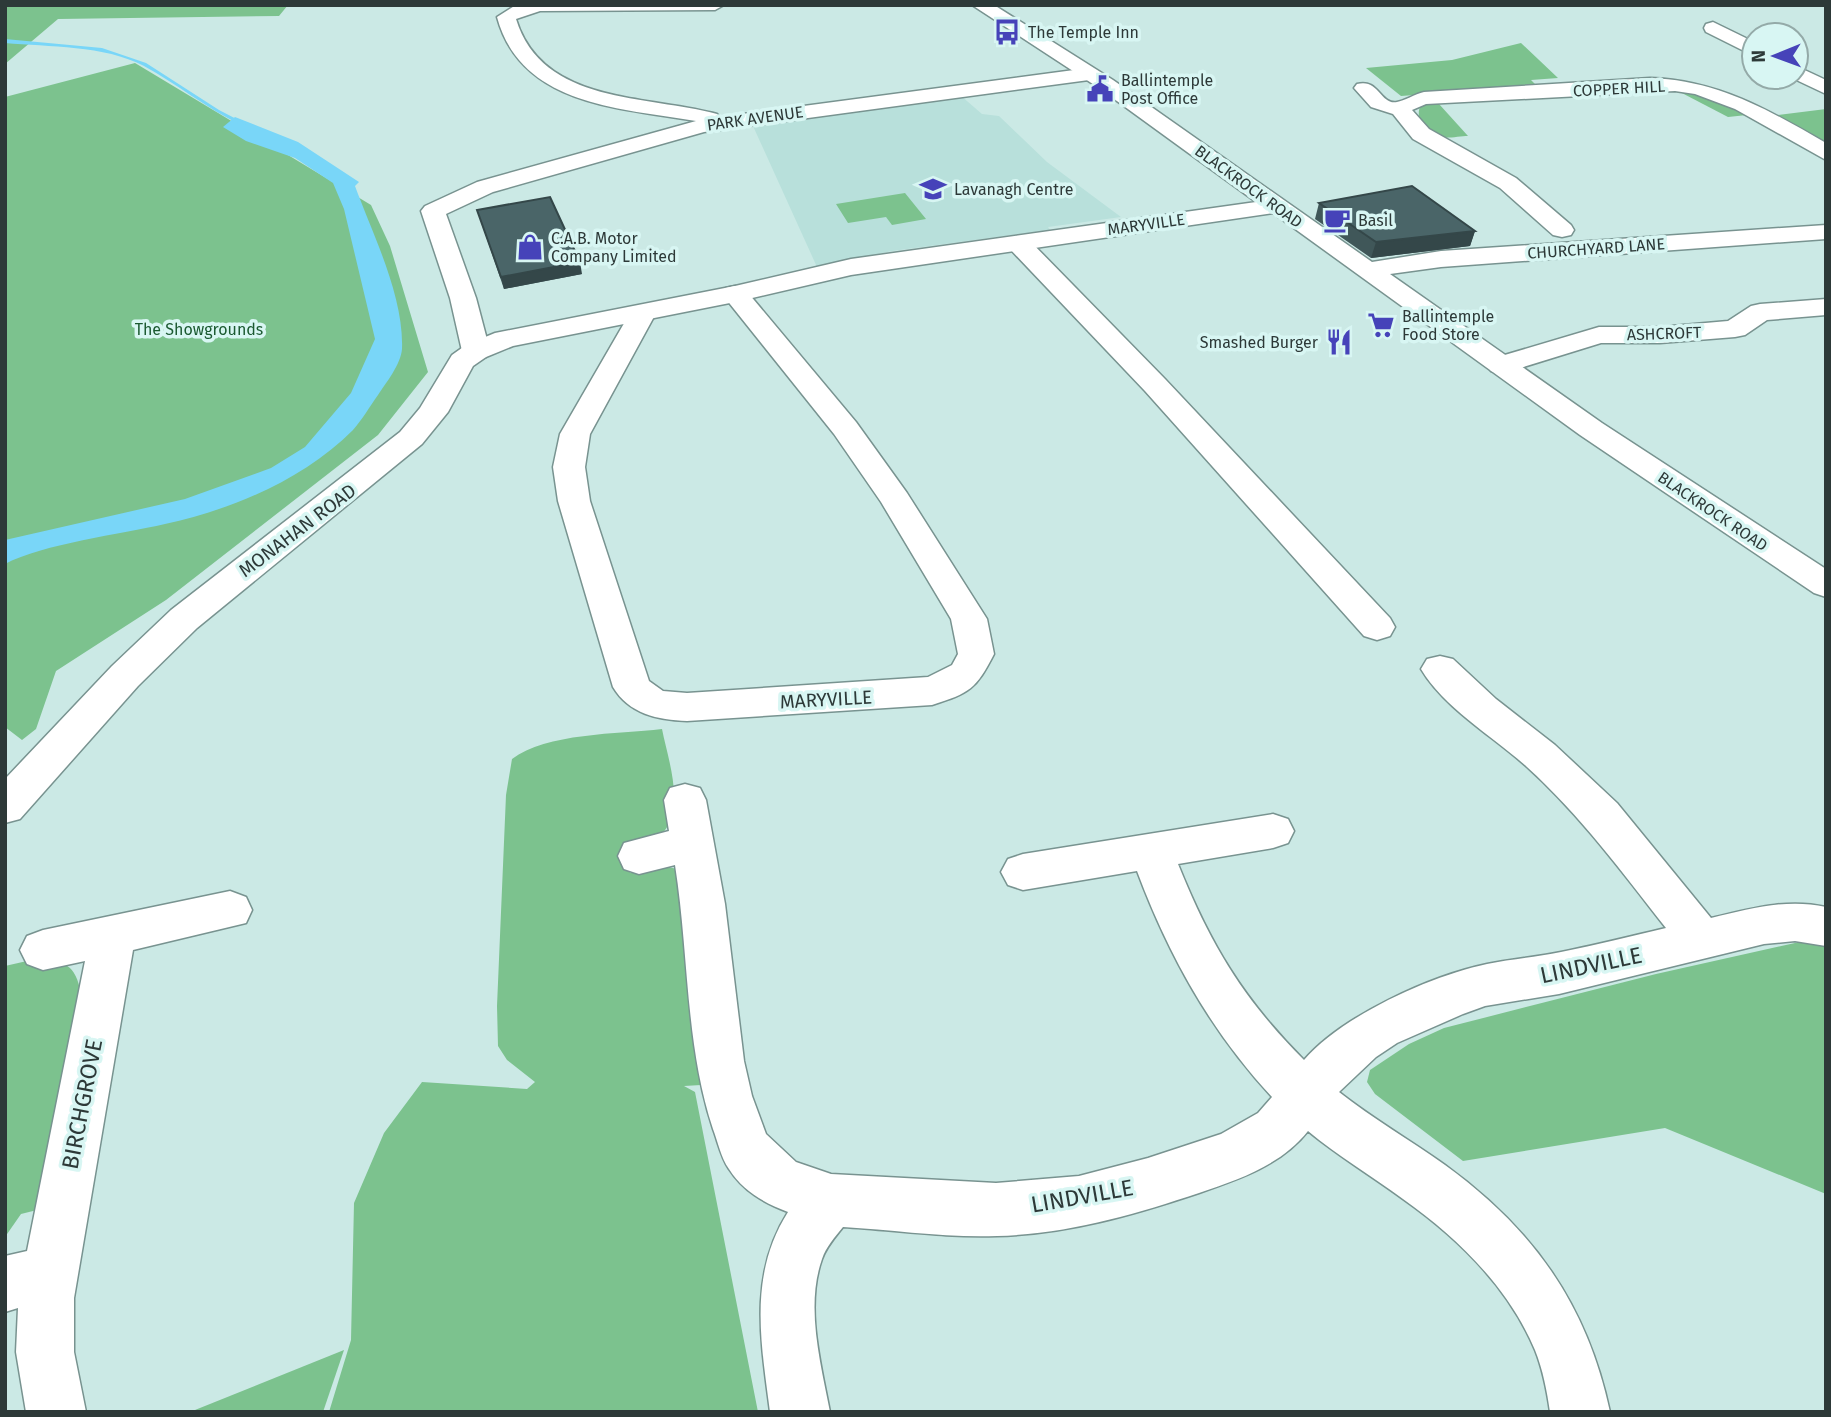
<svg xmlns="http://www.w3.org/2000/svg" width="1831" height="1417" font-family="'Fira Sans',sans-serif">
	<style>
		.built { fill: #b8e0db }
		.green { fill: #7cc28e }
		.water { fill: #79d6f8 }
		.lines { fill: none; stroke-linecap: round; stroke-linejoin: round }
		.stream { fill: #79d6f8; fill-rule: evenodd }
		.minor-casing { stroke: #789390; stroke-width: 3 }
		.tertiary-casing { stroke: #789390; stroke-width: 3 }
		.minor { fill: #fff; fill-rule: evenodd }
		.tertiary { fill: #fff; fill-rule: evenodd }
		.wall { fill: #405759 }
		.shaded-wall { fill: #344749 }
		.building { fill: #4a6568; stroke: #344749; stroke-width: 2 }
		.labels { text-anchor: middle; stroke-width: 7; stroke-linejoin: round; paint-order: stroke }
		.far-poi-label { font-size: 16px; fill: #2d3938; stroke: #d8f6f3; text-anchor: start }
		.far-street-label { font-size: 16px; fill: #2d3938; stroke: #d8f6f3 }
		.far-park-label { font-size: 16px; fill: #1b5a31; stroke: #d8f6f3 }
		.street-label { font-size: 19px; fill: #2d3938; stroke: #d8f6f3 }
		.near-street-label { font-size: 23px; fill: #2d3938; stroke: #d8f6f3 }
	</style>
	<rect width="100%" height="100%" fill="#cbe9e5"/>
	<path class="built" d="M 960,95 L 982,114 L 999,116 L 1047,162 L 1121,217 L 1048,227 L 1050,230 L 892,251 L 817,267 L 753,126 Z"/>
	<g class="green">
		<path d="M 5,5 L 288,5 L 279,16 L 58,19 L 5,64 Z"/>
		<path d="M 1521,43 L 1558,78 L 1531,80 L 1537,86 L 1401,96 L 1366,68 L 1452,60 Z"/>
		<path d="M 135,63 L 371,205 L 390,246 L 428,372 L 378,435 L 166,600 L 56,671 L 36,729 L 22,740 L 5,727 L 5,97 Z"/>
		<path d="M 1678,91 L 1722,102 L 1747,115 L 1728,117 Z"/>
		<path d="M 1427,103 L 1439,104 L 1468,136 C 1460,136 1447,139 1439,137 C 1426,134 1415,119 1420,107 Z"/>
		<path d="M 1826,109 L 1826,144 L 1777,115 Z"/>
		<path d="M 905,193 L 926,219 L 892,225 L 886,217 L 848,223 L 836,204 Z"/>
		<path d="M 662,729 C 668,760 687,810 660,836 L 625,845 L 630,873 L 667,867 L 678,869 L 701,1085 L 684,1086 L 695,1092 L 758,1412 L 329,1412 L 351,1340 L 354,1203 L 384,1133 L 422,1082 L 527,1089 L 535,1082 L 507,1060 L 498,1046 L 497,1006 L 506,795 L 512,759 C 546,733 618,734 662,729 Z"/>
		<path d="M 1804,941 L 1826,945 L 1826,1194 L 1665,1128 L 1463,1161 L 1375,1094 L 1367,1082 L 1370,1070 L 1409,1044 L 1444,1028 L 1656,974 Z"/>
		<path d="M 27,961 C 59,961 75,958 81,994 L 37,1210 L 21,1214 L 5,1237 L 5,966 Z"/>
		<path d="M 344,1350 L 323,1412 L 190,1412 Z"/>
	</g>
	<path class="water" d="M 235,117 L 298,142 L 359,182 L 355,186 C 373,235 404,296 402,349 C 401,364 386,383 378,395 C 370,406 362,420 353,430 C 303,480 233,509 165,524 C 121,534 43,544 5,564 L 5,540 L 185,499 L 271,468 L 305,447 L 351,393 L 375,339 L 344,209 L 333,183 L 295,158 L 246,141 L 223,127 Z"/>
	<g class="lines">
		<path class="stream" d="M 5,39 L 102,48 L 146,63 L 219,110 L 246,124 L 241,125 C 206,108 177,84 144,66 C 104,45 49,47 5,43 Z"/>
		<g class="minor-casing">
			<g id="minor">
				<path d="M 516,5 L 724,5 L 715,10 L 540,11 L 516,19 C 542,105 648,95 717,114 L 720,117 L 1089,68 L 1096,70 L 1099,74 L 1096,78 L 1089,80 L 704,132 L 493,192 L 446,214 L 476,298 L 490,351 L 486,357 L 476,359 L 466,357 L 462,351 L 450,298 L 421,211 L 425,206 L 477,182 L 696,121 C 621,108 521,106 497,17 Z"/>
				<path d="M 1713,22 L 1754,42 L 1754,56 L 1706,32 L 1704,28 L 1706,24 Z"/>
				<path d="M 1796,66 L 1826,80 L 1826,94 L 1790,77 L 1796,77 Z"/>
				<path d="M 1650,78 C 1717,80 1769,110 1826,143 L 1826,160 L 1735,109 L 1695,94 L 1675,91 L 1426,104 L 1412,110 L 1429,129 L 1516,178 L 1571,225 L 1574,230 L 1571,235 L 1562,237 L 1553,235 L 1500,188 L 1413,139 L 1393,114 L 1371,107 L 1354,88 L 1357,84 C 1379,78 1380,105 1397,102 C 1404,101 1415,94 1424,92 Z"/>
				<path d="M 1018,236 L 1027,238 L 1165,379 L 1390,618 L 1395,627 L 1390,636 L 1377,640 L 1364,636 L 1145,391 L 1009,248 L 1006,243 L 1009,238 Z"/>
				<path d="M 735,286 L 744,288 L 856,422 L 907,493 L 987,619 L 994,654 C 976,689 970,693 932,705 L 687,721 C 658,720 629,714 613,687 L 558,501 L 553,467 L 560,434 L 630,313 L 633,307 L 643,305 L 653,307 L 656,313 L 590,434 L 585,467 L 590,501 L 649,681 L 663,691 L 687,693 L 928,677 L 952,665 L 958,654 L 951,619 L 881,502 L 834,434 L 722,294 L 726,288 Z"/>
				<path d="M 1826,299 L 1826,315 L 1767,320 L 1745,335 L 1735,337 L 1660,343 L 1601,343 L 1501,374 L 1491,371 L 1487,365 L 1491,359 L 1599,327 L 1660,327 L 1728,321 L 1751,306 L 1760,304 Z"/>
				<path d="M 1440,656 L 1453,659 L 1496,699 L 1555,745 L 1617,803 L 1711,918 C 1750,909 1786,898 1826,907 L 1826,946 L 1795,941 L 1764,944 L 1559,994 L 1485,1006 L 1463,1014 L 1397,1043 L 1376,1057 L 1339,1092 C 1373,1119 1410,1140 1445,1165 C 1533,1229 1587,1304 1610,1412 L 1550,1412 C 1547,1391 1543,1370 1535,1350 C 1509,1288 1457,1237 1403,1199 C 1372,1176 1338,1156 1308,1131 C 1281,1165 1240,1179 1199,1193 C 1133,1215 1068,1234 997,1236 C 947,1238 894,1230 843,1227 C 835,1237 826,1247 822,1259 C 805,1307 821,1364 830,1412 L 770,1412 C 761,1342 748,1275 788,1212 C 764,1203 743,1191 729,1169 C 721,1158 718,1142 713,1129 C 685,1045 689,953 675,865 L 639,874 L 624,869 L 618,856 L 624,843 L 669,831 L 664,800 L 670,788 L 685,784 L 700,788 L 706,800 L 725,904 L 744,1061 L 752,1096 L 766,1134 L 796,1162 L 831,1174 L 996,1183 L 1079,1176 L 1148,1158 L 1221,1134 L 1258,1113 L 1272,1097 C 1210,1030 1169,956 1137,871 L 1023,890 L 1008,885 L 1001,872 L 1008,859 L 1023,854 L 1273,814 L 1288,819 L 1294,831 L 1288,843 L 1273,848 L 1178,864 C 1210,944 1243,999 1304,1060 C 1342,1016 1430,976 1487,964 C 1511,959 1537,957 1561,952 C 1596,945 1631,936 1666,928 C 1622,872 1580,815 1527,767 C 1494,737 1444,708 1421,669 L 1427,659 Z"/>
				<path d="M 230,891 L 246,897 L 252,910 L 246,923 L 133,950 L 74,1298 L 74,1352 L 86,1412 L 26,1412 L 16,1352 L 18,1308 L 5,1312 L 5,1256 L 27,1251 L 85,961 L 43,970 L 27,964 L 20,950 L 27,936 L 43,930 Z"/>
			</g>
		</g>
		<g class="tertiary-casing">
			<path id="tertiary" d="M 972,5 L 994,5 L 1113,80 L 1372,262 L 1441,251 L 1826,225 L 1826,239 L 1441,267 L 1390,274 L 1602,423 L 1826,569 L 1826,597 L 1814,593 L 1580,435 L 1273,213 L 851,275 L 735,302 L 513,346 L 486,357 L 473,366 L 448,412 L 422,444 L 197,628 L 138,686 L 20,819 L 5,823 L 5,779 L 112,666 L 171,610 L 400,432 L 420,408 L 452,355 L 466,345 L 495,333 L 735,286 L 851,259 L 1256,202 L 1099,88 Z"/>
		</g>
		<use href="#minor" class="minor"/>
		<use href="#tertiary" class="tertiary"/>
	</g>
	<g class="wall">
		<path d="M 1319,203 L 1475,231 L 1470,246 L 1371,258 L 1315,219 Z"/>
		<path d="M 477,210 L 582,274 L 504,289 Z"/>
	</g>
	<g class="shaded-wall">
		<path d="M 1475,231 L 1470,246 L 1371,258 L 1376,242 Z"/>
		<path d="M 580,262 L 582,274 L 504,289 L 501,277 Z"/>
	</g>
	<g class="building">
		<path d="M 1412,186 L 1475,231 L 1376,242 L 1319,203 Z"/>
		<path d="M 550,197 L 580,262 L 501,277 L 477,210 Z"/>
	</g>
	<defs>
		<g id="bus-bare" transform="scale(2.1)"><path d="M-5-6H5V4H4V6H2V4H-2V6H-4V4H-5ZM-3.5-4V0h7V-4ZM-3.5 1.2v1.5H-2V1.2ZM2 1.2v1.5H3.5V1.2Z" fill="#4643b9" stroke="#d8f6f3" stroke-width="2.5" paint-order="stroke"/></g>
		<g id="civic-bare" transform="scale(2.1)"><path d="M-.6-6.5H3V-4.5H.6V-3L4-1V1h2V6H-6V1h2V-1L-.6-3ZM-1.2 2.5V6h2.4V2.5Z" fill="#4643b9" stroke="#d8f6f3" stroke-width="2.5" paint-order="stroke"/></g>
		<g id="school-bare" transform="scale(2.1)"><path d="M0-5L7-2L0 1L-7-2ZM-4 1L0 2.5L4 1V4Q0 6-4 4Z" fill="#4643b9" stroke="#d8f6f3" stroke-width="2.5" paint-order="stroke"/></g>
		<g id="cafe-bare" transform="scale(2.1)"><path d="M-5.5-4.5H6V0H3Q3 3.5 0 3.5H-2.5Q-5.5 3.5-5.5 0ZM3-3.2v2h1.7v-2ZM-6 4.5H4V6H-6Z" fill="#4643b9" stroke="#d8f6f3" stroke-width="2.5" paint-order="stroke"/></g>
		<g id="shop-bare" transform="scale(2.1)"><path d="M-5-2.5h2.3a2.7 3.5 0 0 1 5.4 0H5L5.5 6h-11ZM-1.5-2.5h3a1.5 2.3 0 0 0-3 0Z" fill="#4643b9" stroke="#d8f6f3" stroke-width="2.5" paint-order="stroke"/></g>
		<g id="supermarket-bare" transform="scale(2.1)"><path d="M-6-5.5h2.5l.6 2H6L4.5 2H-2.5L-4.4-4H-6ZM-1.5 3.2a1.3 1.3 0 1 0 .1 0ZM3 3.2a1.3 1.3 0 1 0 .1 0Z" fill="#4643b9" stroke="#d8f6f3" stroke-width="2.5" paint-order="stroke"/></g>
		<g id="restaurant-bare" transform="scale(2.1)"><path d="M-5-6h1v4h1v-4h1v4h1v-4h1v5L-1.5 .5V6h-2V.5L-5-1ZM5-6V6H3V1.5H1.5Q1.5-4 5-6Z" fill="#4643b9" stroke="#d8f6f3" stroke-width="2.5" paint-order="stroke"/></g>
	</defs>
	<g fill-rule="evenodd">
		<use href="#bus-bare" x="1007" y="32"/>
		<use href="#civic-bare" x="1100" y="89"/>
		<use href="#school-bare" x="933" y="189"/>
		<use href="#cafe-bare" x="1337" y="220"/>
		<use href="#shop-bare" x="530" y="247"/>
		<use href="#supermarket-bare" x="1381" y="325"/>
		<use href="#restaurant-bare" x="1339" y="342"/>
	</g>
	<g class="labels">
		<g class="far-poi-label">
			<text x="1028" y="38">The Temple Inn</text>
			<text x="1121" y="86">Ballintemple<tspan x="1121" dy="18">Post Office</tspan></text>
			<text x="954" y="195">Lavanagh Centre</text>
			<text x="1358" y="226">Basil</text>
			<text x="551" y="244">C.A.B. Motor<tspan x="551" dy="18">Company Limited</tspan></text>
			<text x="1402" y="322">Ballintemple<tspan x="1402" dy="18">Food Store</tspan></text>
			<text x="1318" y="348" text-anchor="end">Smashed Burger</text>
		</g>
		<g class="far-street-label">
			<text transform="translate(1619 88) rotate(-3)" y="6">COPPER HILL</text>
			<text transform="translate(755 118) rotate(-8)" y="6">PARK AVENUE</text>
			<text transform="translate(1249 186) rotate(36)" y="6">BLACKROCK ROAD</text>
			<text transform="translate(1146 224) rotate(-8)" y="6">MARYVILLE</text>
			<text transform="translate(1596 248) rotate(-4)" y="6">CHURCHYARD LANE</text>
			<text transform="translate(1664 333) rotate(-2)" y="6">ASHCROFT</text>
			<text transform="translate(1713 511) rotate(34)" y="6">BLACKROCK ROAD</text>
		</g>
		<g class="far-park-label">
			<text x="199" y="335">The Showgrounds</text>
		</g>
		<g class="street-label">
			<text transform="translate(297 530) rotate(-37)" y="7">MONAHAN ROAD</text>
			<text transform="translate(826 699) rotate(-3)" y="7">MARYVILLE</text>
		</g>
		<g class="near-street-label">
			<text transform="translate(1591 965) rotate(-12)" y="8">LINDVILLE</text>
			<text transform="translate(82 1104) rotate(-79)" y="8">BIRCHGROVE</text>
			<text transform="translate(1082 1196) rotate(-10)" y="8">LINDVILLE</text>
		</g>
	</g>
	<rect width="1831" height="1417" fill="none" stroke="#2d3938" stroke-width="14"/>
	<g transform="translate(1775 56) rotate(269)"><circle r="33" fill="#d8f6f3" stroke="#94aaa8" stroke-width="2"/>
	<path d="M0-5L12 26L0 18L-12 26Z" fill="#4643b9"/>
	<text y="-10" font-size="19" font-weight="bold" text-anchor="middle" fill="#2d3938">N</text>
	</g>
</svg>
